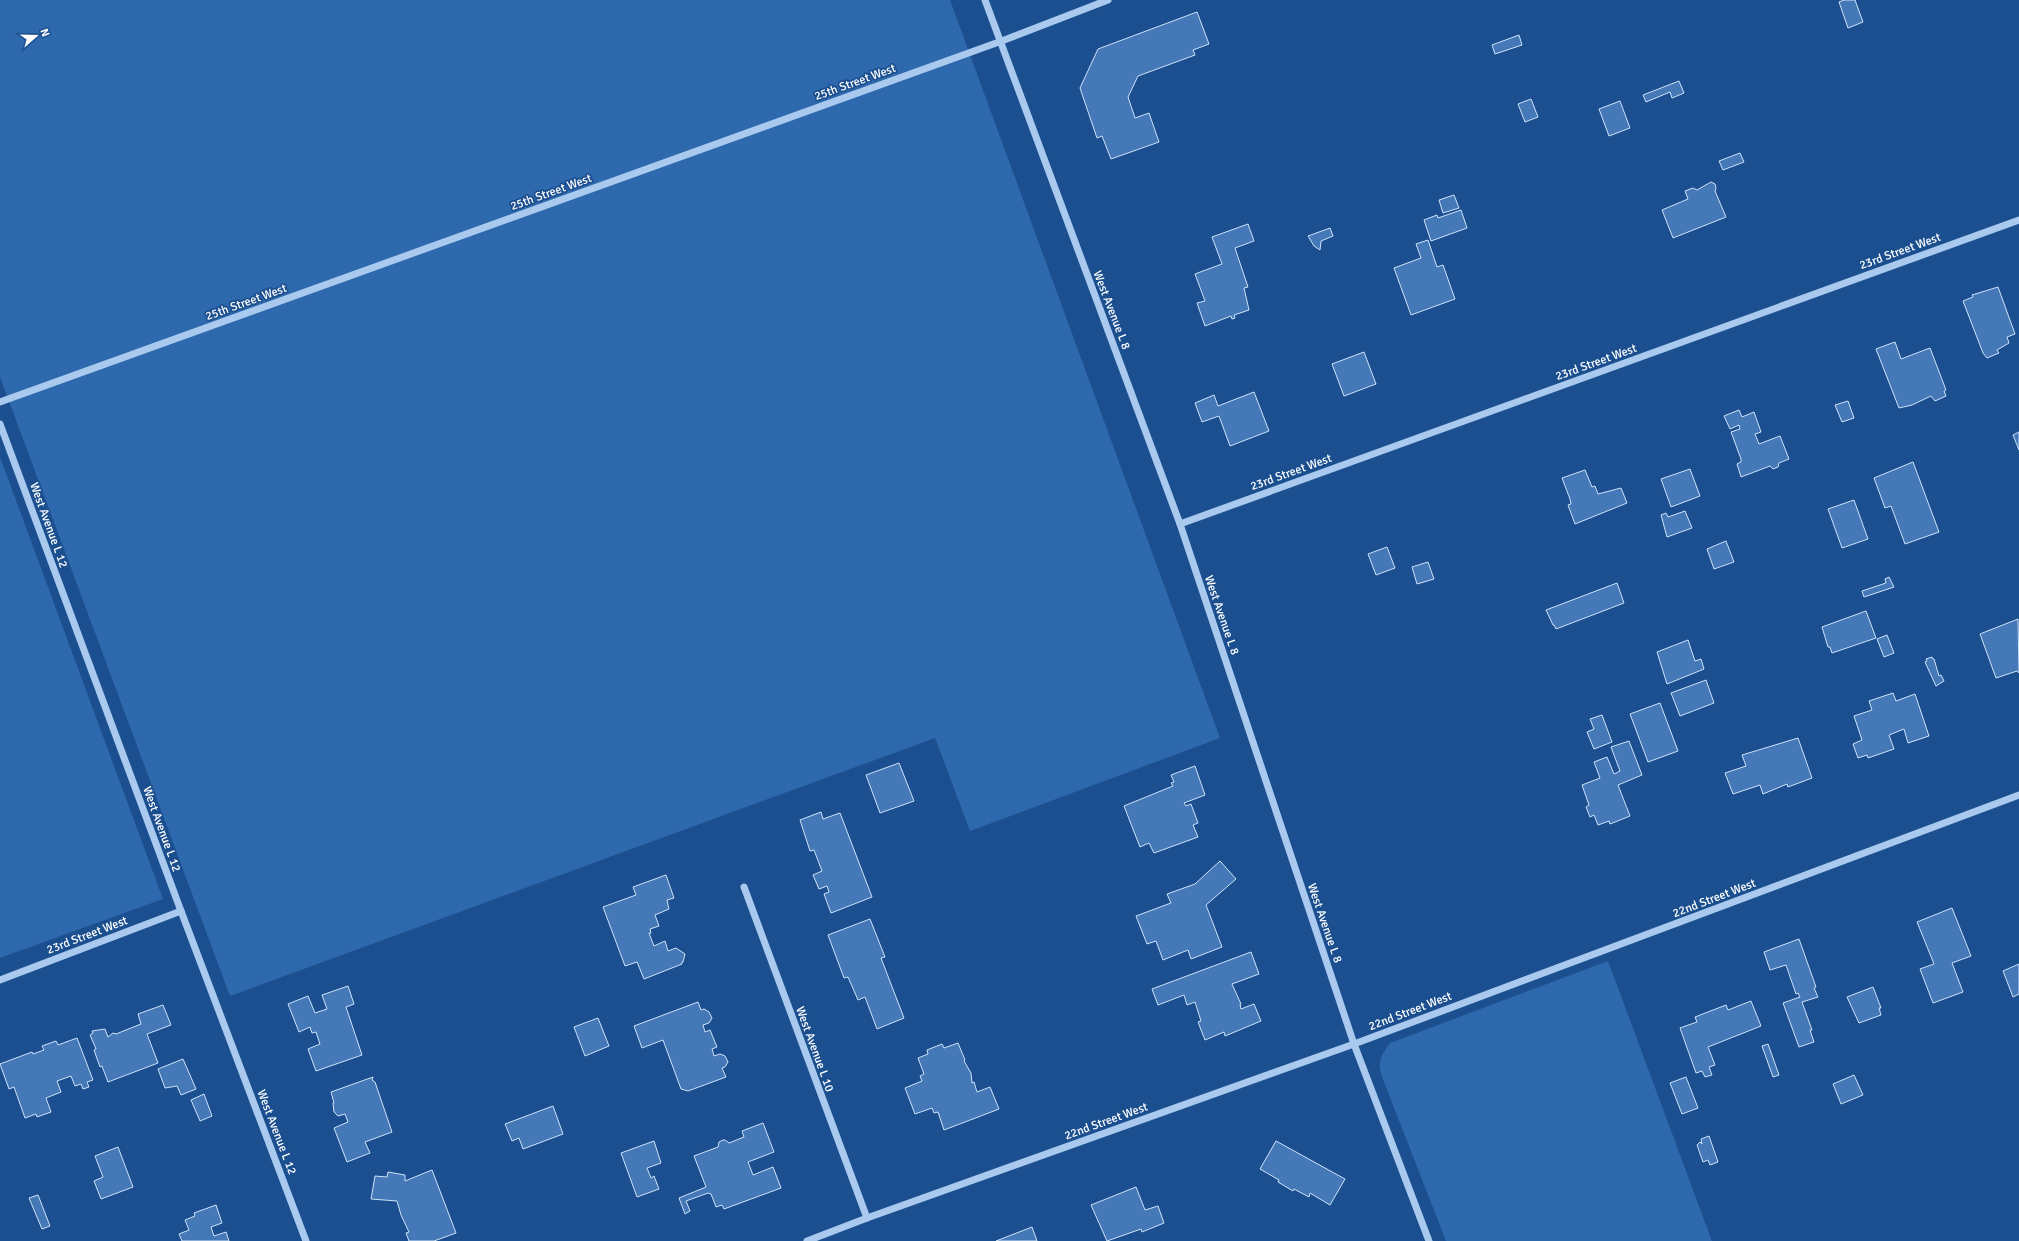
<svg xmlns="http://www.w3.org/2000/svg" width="2019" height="1241" font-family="Signika,sans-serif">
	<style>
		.green { fill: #2e69ad }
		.building { fill: #4478b7; stroke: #cfe3fa }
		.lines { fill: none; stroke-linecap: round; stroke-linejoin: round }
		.minor { stroke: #a9c9ee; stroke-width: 7 }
		.labels { text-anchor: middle; stroke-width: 3.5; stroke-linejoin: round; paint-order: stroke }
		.street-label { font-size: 12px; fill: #fff; stroke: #1b4f8f }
	</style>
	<rect width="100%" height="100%" fill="#1b4f8f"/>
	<g class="green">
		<path d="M 0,0 L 950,0 L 1220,738 L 970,831 L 935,738 L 230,996 L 0,377 Z"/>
		<path d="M 0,457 L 163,899 L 0,958 Z"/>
		<path d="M 1608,961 L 1712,1241 L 1446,1241 L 1382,1077 C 1377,1062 1381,1055 1390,1043 Z"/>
	</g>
	<g class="building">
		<path d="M 1844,0 L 1855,0 L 1863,22 L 1848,28 L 1839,2 Z"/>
		<path d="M 1197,12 L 1209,44 L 1193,50 L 1195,55 L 1138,76 L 1128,97 L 1135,118 L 1149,113 L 1159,142 L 1111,159 L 1102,136 L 1097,138 L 1080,88 L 1098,49 Z"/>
		<path d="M 1519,35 L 1522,45 L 1495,54 L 1492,45 Z"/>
		<path d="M 1679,81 L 1684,93 L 1672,98 L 1670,92 L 1646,102 L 1643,95 Z"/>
		<path d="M 1531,99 L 1538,117 L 1525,122 L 1518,104 Z"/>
		<path d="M 1620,101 L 1630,128 L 1609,136 L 1599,109 Z"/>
		<path d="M 1740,153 L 1744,162 L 1723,170 L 1719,161 Z"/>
		<path d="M 1711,182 L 1715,184 L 1716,188 L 1715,191 L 1726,217 L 1673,238 L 1662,210 L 1688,199 L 1685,191 L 1693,188 L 1697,190 Z"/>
		<path d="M 1454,195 L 1459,208 L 1443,213 L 1439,200 Z"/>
		<path d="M 1461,210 L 1467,228 L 1431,241 L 1424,220 L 1437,215 L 1438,218 Z"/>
		<path d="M 1248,224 L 1254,241 L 1235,248 L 1248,287 L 1244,288 L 1249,310 L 1234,315 L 1235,318 L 1232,319 L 1231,316 L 1205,326 L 1197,303 L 1205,301 L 1195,274 L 1222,264 L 1212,237 Z"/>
		<path d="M 1330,228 L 1333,236 L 1321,241 L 1320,250 L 1314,246 L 1308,236 Z"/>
		<path d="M 1428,240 L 1437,267 L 1443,265 L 1455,299 L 1411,315 L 1394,268 L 1421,258 L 1416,244 Z"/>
		<path d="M 1998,287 L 2015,334 L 2007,337 L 2009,343 L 1997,350 L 1999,353 L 1987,358 L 1983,353 L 1963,301 L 1973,297 L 1972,295 Z"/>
		<path d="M 1895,342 L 1901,359 L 1930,348 L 1946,390 L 1944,391 L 1946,396 L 1935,401 L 1931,396 L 1912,405 L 1899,408 L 1876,349 Z"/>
		<path d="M 1364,352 L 1376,384 L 1344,396 L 1332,364 Z"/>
		<path d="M 1254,392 L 1269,431 L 1230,446 L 1219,416 L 1202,422 L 1195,403 L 1214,395 L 1218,406 Z"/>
		<path d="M 1848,401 L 1854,418 L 1842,422 L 1835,405 Z"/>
		<path d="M 1739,410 L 1742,417 L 1754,412 L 1761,432 L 1755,434 L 1759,444 L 1780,436 L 1789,459 L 1779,463 L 1778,467 L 1773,469 L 1770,466 L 1741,477 L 1737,464 L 1741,462 L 1741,459 L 1731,432 L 1740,429 L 1739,425 L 1730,429 L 1724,416 Z"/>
		<path d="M 2019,432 L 2019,450 L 2013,435 Z"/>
		<path d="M 1913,462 L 1939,532 L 1905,544 L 1891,506 L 1885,508 L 1874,478 Z"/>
		<path d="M 1690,469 L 1700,496 L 1671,507 L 1661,479 Z"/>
		<path d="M 1585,470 L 1592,487 L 1595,486 L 1598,494 L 1621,488 L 1627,503 L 1575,524 L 1568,505 L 1571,504 L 1570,499 L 1562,478 Z"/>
		<path d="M 1854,500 L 1868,539 L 1842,548 L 1828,509 Z"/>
		<path d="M 1685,511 L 1692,528 L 1667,537 L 1661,515 L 1666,513 L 1668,517 Z"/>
		<path d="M 1726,541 L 1734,562 L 1714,569 L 1707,549 Z"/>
		<path d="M 1387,547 L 1395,568 L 1376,575 L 1368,554 Z"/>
		<path d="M 1428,562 L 1434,579 L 1417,584 L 1412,567 Z"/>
		<path d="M 1889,577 L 1894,587 L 1864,597 L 1862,591 L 1886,583 L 1885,579 Z"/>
		<path d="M 1617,583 L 1624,603 L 1556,629 L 1554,625 L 1553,625 L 1546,610 Z"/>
		<path d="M 1866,611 L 1876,638 L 1832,653 L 1830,647 L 1828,647 L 1822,627 Z"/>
		<path d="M 2018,619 L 2019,673 L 2017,671 L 1996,678 L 1980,634 Z"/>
		<path d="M 1887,635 L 1894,653 L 1884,657 L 1877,639 Z"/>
		<path d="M 1688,640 L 1695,661 L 1701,659 L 1704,669 L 1667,684 L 1657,652 Z"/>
		<path d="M 1932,657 L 1933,659 L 1934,659 L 1939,676 L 1941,675 L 1944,681 L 1936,686 L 1925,662 L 1927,661 L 1926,659 Z"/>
		<path d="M 1706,680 L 1714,703 L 1680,716 L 1671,693 Z"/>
		<path d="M 1893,693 L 1896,701 L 1915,694 L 1929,736 L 1908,743 L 1904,729 L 1889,735 L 1894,749 L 1868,758 L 1867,755 L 1858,758 L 1853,744 L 1862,740 L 1854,716 L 1872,710 L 1869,701 Z"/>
		<path d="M 1660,703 L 1678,751 L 1648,762 L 1630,714 Z"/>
		<path d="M 1602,715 L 1612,742 L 1594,749 L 1587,732 L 1594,729 L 1590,719 Z"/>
		<path d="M 1798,738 L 1812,778 L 1788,787 L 1787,784 L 1763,794 L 1760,785 L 1733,794 L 1725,773 L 1746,766 L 1742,755 Z"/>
		<path d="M 1629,741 L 1642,775 L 1618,785 L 1630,816 L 1610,824 L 1609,821 L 1598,825 L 1594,815 L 1590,817 L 1586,807 L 1589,805 L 1582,785 L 1600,778 L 1594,762 L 1607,757 L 1614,774 L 1620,771 L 1611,747 Z"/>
		<path d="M 899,763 L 914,801 L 880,813 L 866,775 Z"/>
		<path d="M 1195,766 L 1205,795 L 1184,803 L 1186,806 L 1191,804 L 1198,823 L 1193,825 L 1198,837 L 1154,853 L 1149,843 L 1140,847 L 1124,806 L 1173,786 L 1171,783 L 1174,782 L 1171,775 Z"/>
		<path d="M 821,812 L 823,819 L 840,813 L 872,897 L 831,913 L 824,894 L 829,892 L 827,886 L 819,889 L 813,875 L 822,871 L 814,850 L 810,851 L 800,820 Z"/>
		<path d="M 1220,861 L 1236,879 L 1206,905 L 1222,947 L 1191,959 L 1188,950 L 1163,960 L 1156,941 L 1147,944 L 1136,916 L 1171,903 L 1167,894 L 1195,884 Z"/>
		<path d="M 666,875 L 674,898 L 667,900 L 669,909 L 655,915 L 659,926 L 650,929 L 651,933 L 649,933 L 654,946 L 665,941 L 668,951 L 676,948 L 685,954 L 683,962 L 682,962 L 682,964 L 644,979 L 637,962 L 625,966 L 603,907 L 636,895 L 633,887 Z"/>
		<path d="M 1952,908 L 1971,956 L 1952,963 L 1963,992 L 1933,1003 L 1920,969 L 1934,964 L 1917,922 Z"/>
		<path d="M 870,919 L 885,957 L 881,958 L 904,1018 L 877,1029 L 865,997 L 858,1000 L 848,977 L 844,978 L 828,935 Z"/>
		<path d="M 1799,939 L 1816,987 L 1814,988 L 1818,997 L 1802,1002 L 1812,1030 L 1810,1030 L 1814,1042 L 1799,1047 L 1783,1003 L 1800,997 L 1798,993 L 1796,994 L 1786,965 L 1770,970 L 1764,952 Z"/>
		<path d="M 1251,952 L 1259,974 L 1232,984 L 1241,1004 L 1240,1004 L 1241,1009 L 1254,1004 L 1261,1021 L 1225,1036 L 1224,1032 L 1205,1040 L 1198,1022 L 1201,1021 L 1195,1002 L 1187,1005 L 1184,995 L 1158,1005 L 1152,989 Z"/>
		<path d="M 2019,964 L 2019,994 L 2013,997 L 2003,971 Z"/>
		<path d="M 348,986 L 354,1004 L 346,1007 L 362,1055 L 316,1071 L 308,1049 L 320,1044 L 316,1032 L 312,1033 L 310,1027 L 299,1032 L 288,1004 L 308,996 L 315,1013 L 327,1009 L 322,995 Z"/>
		<path d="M 1873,987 L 1881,1008 L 1879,1008 L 1881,1015 L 1859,1023 L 1847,997 Z"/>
		<path d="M 1751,1001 L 1761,1026 L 1708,1047 L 1715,1065 L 1709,1067 L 1712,1075 L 1705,1077 L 1702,1071 L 1696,1073 L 1680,1028 L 1697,1022 L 1695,1017 L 1726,1005 L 1728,1010 Z"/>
		<path d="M 698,1002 L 701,1010 L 704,1009 L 709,1012 L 712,1018 L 709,1023 L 703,1025 L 705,1032 L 710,1030 L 717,1047 L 712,1049 L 714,1056 L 720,1054 L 725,1056 L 728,1062 L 725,1067 L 722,1068 L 726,1077 L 688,1091 L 681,1089 L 663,1040 L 642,1048 L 634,1026 Z"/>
		<path d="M 163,1005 L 171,1025 L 147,1034 L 158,1063 L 108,1082 L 102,1066 L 100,1067 L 94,1050 L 96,1049 L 90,1035 L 93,1033 L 92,1031 L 105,1029 L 108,1037 L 113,1033 L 116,1034 L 141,1024 L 138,1014 Z"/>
		<path d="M 598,1018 L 609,1046 L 585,1056 L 574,1027 Z"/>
		<path d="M 77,1038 L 93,1080 L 87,1082 L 89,1087 L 83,1089 L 81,1084 L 75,1086 L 71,1076 L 57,1081 L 61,1092 L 46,1098 L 51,1112 L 37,1117 L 36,1114 L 25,1118 L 14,1087 L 9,1089 L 0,1064 L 32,1052 L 33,1054 L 44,1050 L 42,1046 L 56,1041 L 58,1045 Z"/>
		<path d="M 958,1043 L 965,1060 L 964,1061 L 971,1073 L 972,1083 L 974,1082 L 977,1092 L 990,1087 L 999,1109 L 944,1130 L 938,1112 L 934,1113 L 932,1108 L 915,1114 L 905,1088 L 922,1081 L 920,1076 L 924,1074 L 918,1058 L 928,1054 L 927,1050 L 942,1044 L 944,1048 Z"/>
		<path d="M 1768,1044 L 1779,1075 L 1773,1077 L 1762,1046 Z"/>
		<path d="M 183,1059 L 196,1089 L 181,1095 L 177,1086 L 165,1088 L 158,1069 Z"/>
		<path d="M 1854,1075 L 1863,1095 L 1841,1104 L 1833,1084 Z"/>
		<path d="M 373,1077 L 372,1080 L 375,1082 L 392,1132 L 365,1142 L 370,1153 L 347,1162 L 334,1128 L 348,1122 L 345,1114 L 338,1116 L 334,1112 L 333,1103 L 334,1103 L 331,1092 Z"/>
		<path d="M 1686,1077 L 1698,1108 L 1682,1114 L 1670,1083 Z"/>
		<path d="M 204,1094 L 212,1116 L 200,1121 L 191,1100 Z"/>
		<path d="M 553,1106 L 563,1134 L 523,1149 L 519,1138 L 512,1141 L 505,1124 Z"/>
		<path d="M 763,1123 L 774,1152 L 748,1162 L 753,1175 L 773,1167 L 781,1188 L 724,1209 L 722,1205 L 716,1207 L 711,1194 L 708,1193 L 686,1201 L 690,1211 L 685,1214 L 679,1198 L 706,1187 L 694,1156 L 718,1147 L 719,1142 L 723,1140 L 725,1140 L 729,1143 L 744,1137 L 742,1131 Z"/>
		<path d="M 1709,1136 L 1718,1162 L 1710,1165 L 1708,1160 L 1703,1162 L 1697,1145 L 1700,1142 L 1702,1144 L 1701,1139 Z"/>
		<path d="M 654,1141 L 661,1163 L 647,1168 L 651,1178 L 654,1176 L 659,1189 L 637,1197 L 621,1153 Z"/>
		<path d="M 1276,1141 L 1345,1179 L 1330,1205 L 1310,1193 L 1309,1197 L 1294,1189 L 1293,1191 L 1278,1182 L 1279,1180 L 1260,1169 Z"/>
		<path d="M 118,1147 L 133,1187 L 101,1199 L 94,1181 L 103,1177 L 95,1156 Z"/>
		<path d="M 432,1170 L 456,1233 L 434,1241 L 409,1241 L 406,1233 L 409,1232 L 401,1215 L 397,1201 L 371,1199 L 375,1176 L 387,1177 L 388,1172 L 405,1175 L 405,1181 Z"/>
		<path d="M 1136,1187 L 1145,1210 L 1158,1206 L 1164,1223 L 1142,1232 L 1141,1229 L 1107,1241 L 1091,1205 Z"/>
		<path d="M 38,1195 L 50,1226 L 42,1229 L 29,1198 Z"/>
		<path d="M 216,1205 L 222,1223 L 211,1227 L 214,1236 L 226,1232 L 229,1241 L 182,1241 L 179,1234 L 189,1230 L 185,1220 L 195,1216 L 194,1213 Z"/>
		<path d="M 1032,1227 L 1037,1241 L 996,1241 Z"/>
	</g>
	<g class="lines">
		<g class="minor">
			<path d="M 985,0 L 1180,524 L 1354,1044 L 1429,1241"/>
			<path d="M 0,402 L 999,42 L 1108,0"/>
			<path d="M 0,424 L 181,911 L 306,1241"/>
			<path d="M 1180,524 L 2019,220"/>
			<path d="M 744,887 L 867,1218"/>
			<path d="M 0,980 L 181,911"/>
			<path d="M 807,1241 L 867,1218 L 1354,1044 L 2019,795"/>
		</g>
	</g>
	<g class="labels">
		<g class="street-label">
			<text transform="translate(855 82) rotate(-20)" y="4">25th Street West</text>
			<text transform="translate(551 192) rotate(-20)" y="4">25th Street West</text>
			<text transform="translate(1900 251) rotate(-20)" y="4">23rd Street West</text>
			<text transform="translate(246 302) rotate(-20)" y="4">25th Street West</text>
			<text transform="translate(1112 310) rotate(69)" y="4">West Avenue L 8</text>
			<text transform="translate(1596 362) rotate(-20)" y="4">23rd Street West</text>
			<text transform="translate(1291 472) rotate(-20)" y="4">23rd Street West</text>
			<text transform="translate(49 525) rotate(70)" y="4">West Avenue L 12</text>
			<text transform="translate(1222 615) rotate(71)" y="4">West Avenue L 8</text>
			<text transform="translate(162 829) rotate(70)" y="4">West Avenue L 12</text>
			<text transform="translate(1714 898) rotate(-21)" y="4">22nd Street West</text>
			<text transform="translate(1325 923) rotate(71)" y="4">West Avenue L 8</text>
			<text transform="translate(87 935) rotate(-21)" y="4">23rd Street West</text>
			<text transform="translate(1410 1011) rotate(-21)" y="4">22nd Street West</text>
			<text transform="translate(815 1049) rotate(70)" y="4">West Avenue L 10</text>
			<text transform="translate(1106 1121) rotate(-20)" y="4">22nd Street West</text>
			<text transform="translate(277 1132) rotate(69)" y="4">West Avenue L 12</text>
		</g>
	</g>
	<g transform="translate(36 36) rotate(70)" stroke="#1b4f8f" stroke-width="3" paint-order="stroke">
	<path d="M0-3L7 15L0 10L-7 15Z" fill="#ffffff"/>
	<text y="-6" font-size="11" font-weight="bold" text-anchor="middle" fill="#ffffff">N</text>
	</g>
</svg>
